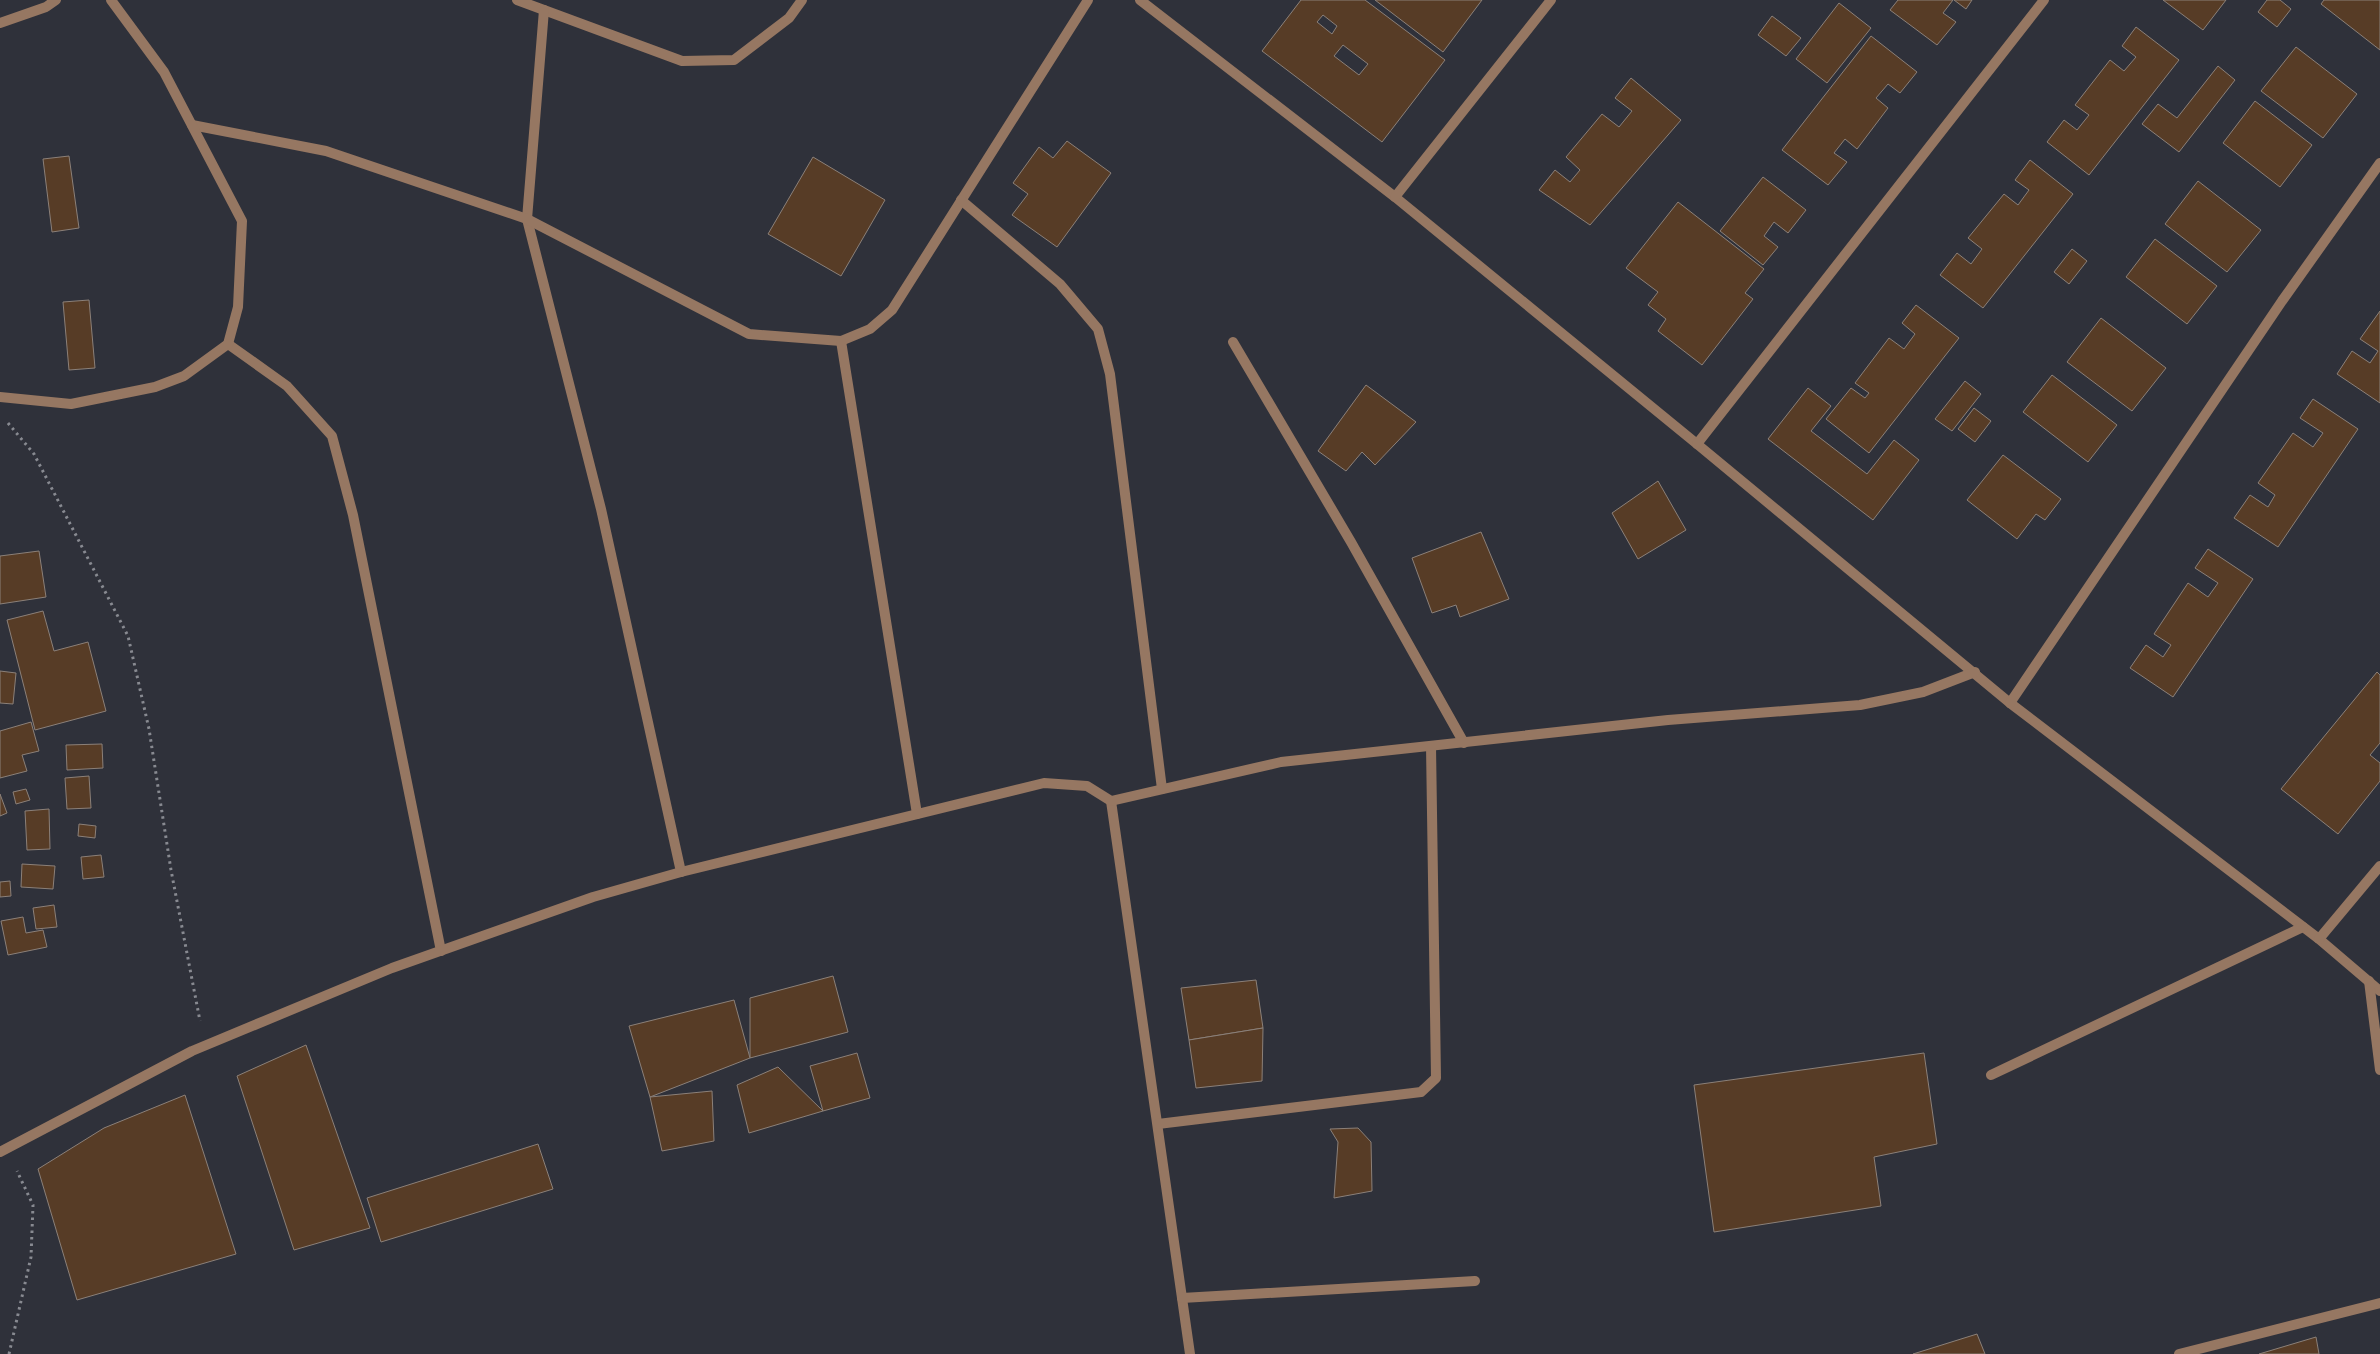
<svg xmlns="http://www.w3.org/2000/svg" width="2380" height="1354" font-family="Mulish,sans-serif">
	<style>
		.building { fill: #573c26; stroke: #8b8079; fill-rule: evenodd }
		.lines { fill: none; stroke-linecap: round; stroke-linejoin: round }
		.path { stroke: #888a91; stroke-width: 3; stroke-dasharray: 2.5 4; stroke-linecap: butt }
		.street { stroke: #967762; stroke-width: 10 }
	</style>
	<rect width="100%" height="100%" fill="#2f313a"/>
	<g class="building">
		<path d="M 1301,0 L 1365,0 L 1445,60 L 1382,142 L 1262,51 ZM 1323,15 L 1337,26 L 1332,34 L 1317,22 ZM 1343,45 L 1368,64 L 1359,75 L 1334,56 Z"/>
		<path d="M 1375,0 L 1482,0 L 1443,52 Z"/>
		<path d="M 1898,0 L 1953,0 L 1943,13 L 1956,22 L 1937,45 L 1890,10 Z"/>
		<path d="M 1954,0 L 1972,0 L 1966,9 Z"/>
		<path d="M 2163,0 L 2226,0 L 2203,30 Z"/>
		<path d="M 2267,0 L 2280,0 L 2291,9 L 2277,27 L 2258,12 Z"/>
		<path d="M 2324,0 L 2380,0 L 2380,50 L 2321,4 Z"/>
		<path d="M 1839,3 L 1871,28 L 1827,83 L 1796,59 Z"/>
		<path d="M 1772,16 L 1801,38 L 1786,56 L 1758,35 Z"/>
		<path d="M 2136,27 L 2179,60 L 2089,175 L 2047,142 L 2064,120 L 2077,130 L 2089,115 L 2075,105 L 2110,60 L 2124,71 L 2136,57 L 2122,46 Z"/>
		<path d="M 1871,36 L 1917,72 L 1900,93 L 1888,84 L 1876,98 L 1888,108 L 1857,149 L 1845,139 L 1834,153 L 1847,162 L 1828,185 L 1782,150 Z"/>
		<path d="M 2296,47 L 2357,94 L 2323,138 L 2261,91 Z"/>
		<path d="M 2218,66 L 2235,80 L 2179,152 L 2142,124 L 2158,104 L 2177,118 Z"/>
		<path d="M 1631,78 L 1681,120 L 1590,225 L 1539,190 L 1555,170 L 1570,182 L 1580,170 L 1566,157 L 1602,114 L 1619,127 L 1632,111 L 1615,98 Z"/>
		<path d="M 2255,101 L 2312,145 L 2280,187 L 2223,143 Z"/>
		<path d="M 1067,141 L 1111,173 L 1057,247 L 1012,215 L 1028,194 L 1013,183 L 1039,147 L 1053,158 Z"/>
		<path d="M 69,156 L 79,228 L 52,232 L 43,159 Z"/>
		<path d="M 813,157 L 885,200 L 841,276 L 768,234 Z"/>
		<path d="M 2030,160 L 2073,194 L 1983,308 L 1940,275 L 1957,253 L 1971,264 L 1982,249 L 1968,238 L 2004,194 L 2018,205 L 2029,190 L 2015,180 Z"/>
		<path d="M 1763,177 L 1806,210 L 1788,233 L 1774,222 L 1764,236 L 1778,247 L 1763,265 L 1720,231 Z"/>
		<path d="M 2198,181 L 2261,230 L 2227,272 L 2165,224 Z"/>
		<path d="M 1678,202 L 1764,269 L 1745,293 L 1753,299 L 1702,365 L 1658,331 L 1666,319 L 1648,305 L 1658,292 L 1626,268 Z"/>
		<path d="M 2155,239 L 2217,286 L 2187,324 L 2126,277 Z"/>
		<path d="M 2072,249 L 2087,261 L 2069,284 L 2054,272 Z"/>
		<path d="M 89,300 L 95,368 L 69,370 L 63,302 Z"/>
		<path d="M 1916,305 L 1959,338 L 1869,453 L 1826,419 L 1851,388 L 1865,398 L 1869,393 L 1855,383 L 1889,338 L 1904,349 L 1915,334 L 1902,323 Z"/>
		<path d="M 2380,311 L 2380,403 L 2337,374 L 2352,351 L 2370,363 L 2378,351 L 2360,339 Z"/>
		<path d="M 2101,318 L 2166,368 L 2132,411 L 2067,362 Z"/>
		<path d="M 2052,375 L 2117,425 L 2088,462 L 2023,412 Z"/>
		<path d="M 1965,381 L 1981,394 L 1952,431 L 1935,419 Z"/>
		<path d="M 1366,385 L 1416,422 L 1375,465 L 1362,452 L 1346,471 L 1318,451 Z"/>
		<path d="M 1808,388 L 1831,406 L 1811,431 L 1867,474 L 1894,440 L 1919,460 L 1873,520 L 1768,439 Z"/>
		<path d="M 2313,399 L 2358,429 L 2278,547 L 2234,518 L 2250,495 L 2268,507 L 2275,495 L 2258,483 L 2293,433 L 2313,447 L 2323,433 L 2300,418 Z"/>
		<path d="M 1974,408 L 1991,421 L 1975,442 L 1958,429 Z"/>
		<path d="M 2003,455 L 2061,499 L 2045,520 L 2036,514 L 2017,539 L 1967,500 Z"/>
		<path d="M 1658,481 L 1686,530 L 1638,559 L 1612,513 Z"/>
		<path d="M 1481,532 L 1509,599 L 1460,617 L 1456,605 L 1432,613 L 1412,558 Z"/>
		<path d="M 2208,549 L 2253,579 L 2173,697 L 2130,668 L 2146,645 L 2163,657 L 2171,645 L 2154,634 L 2188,583 L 2208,597 L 2218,583 L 2195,568 Z"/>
		<path d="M 39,551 L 46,597 L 0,604 L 0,556 Z"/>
		<path d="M 43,611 L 54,651 L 88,642 L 106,711 L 35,730 L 7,620 Z"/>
		<path d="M 0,671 L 16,673 L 13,704 L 0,703 Z"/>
		<path d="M 2377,672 L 2380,675 L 2380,743 L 2370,755 L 2380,763 L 2380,781 L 2338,834 L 2281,789 Z"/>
		<path d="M 31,722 L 39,751 L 22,755 L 27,771 L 0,778 L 0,731 Z"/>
		<path d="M 102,744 L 103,768 L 67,770 L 66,745 Z"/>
		<path d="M 89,776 L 91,808 L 67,809 L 65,778 Z"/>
		<path d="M 26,789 L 30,800 L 16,804 L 13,792 Z"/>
		<path d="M 0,794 L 7,813 L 0,816 Z"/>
		<path d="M 49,809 L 50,849 L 27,850 L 25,811 Z"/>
		<path d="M 79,824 L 96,826 L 95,838 L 78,836 Z"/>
		<path d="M 101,855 L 104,877 L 83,879 L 81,857 Z"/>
		<path d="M 22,864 L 55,866 L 53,889 L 21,887 Z"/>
		<path d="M 10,881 L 11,896 L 0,897 L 0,882 Z"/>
		<path d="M 54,905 L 57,927 L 36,929 L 33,908 Z"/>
		<path d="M 23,917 L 26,933 L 43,930 L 47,947 L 8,955 L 1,921 Z"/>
		<path d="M 833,976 L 848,1032 L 750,1058 L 750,998 Z"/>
		<path d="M 1256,980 L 1263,1028 L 1189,1040 L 1181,988 Z"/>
		<path d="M 734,1000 L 750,1058 L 650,1097 L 629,1026 Z"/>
		<path d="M 1263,1028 L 1262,1081 L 1196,1088 L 1189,1040 Z"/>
		<path d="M 306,1045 L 370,1228 L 294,1250 L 237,1076 Z"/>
		<path d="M 857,1053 L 870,1098 L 823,1111 L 810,1066 Z"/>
		<path d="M 1924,1053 L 1937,1144 L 1874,1157 L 1881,1206 L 1714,1232 L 1694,1085 Z"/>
		<path d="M 778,1067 L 823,1111 L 749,1133 L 737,1085 Z"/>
		<path d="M 712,1091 L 714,1141 L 662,1151 L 650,1097 Z"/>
		<path d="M 185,1095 L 236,1254 L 77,1300 L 38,1169 L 104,1128 Z"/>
		<path d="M 1358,1128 L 1371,1142 L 1372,1191 L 1334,1198 L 1338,1142 L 1330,1129 Z"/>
		<path d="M 538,1144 L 553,1189 L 381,1242 L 367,1198 Z"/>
		<path d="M 1977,1334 L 1985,1354 L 1913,1354 Z"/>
		<path d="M 2316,1337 L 2319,1354 L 2259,1354 Z"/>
	</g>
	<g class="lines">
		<g class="path">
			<path d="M 8,423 L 34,454 L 128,636 L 149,729 L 171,870 L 200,1021"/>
			<path d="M 9,1354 L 31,1257 L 33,1205 L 17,1171"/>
		</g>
		<g class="street">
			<path d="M 517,0 L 682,61 L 734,60 L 789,18 L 802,0"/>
			<path d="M 1140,0 L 1395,197 L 1697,444 L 2010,703 L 2319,939 L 2380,991"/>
			<path d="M 544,10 L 527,219 L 601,509 L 681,872"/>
			<path d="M 0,23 L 46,7 L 56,0"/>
			<path d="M 192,125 L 326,151 L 527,219 L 749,334 L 841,341 L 870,329 L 892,310 L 1088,0"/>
			<path d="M 1395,197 L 1551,0"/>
			<path d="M 961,200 L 1060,284 L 1098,329 L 1110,374 L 1162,789"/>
			<path d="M 841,341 L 917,814"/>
			<path d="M 1233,342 L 1351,542 L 1464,743"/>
			<path d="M 228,344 L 287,386 L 332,436 L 353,515 L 441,951"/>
			<path d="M 0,397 L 71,404 L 155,387 L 184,376 L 228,344 L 238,307 L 242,221 L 164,72 L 111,0"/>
			<path d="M 1697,444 L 2044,0"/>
			<path d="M 2010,703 L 2282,301 L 2380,163"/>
			<path d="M 1111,801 L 1190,1354"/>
			<path d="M 2319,939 L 2380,866"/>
			<path d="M 2369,981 L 2380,1070"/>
			<path d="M 1991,1075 L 2303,927"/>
			<path d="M 1158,1124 L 1421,1092 L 1436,1078 L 1431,746"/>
			<path d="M 0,1152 L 192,1051 L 392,968 L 593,897 L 681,872 L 1044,783 L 1087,786 L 1111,801 L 1281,762 L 1668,720 L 1860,705 L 1923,692 L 1975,672"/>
			<path d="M 1182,1298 L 1475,1281"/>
			<path d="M 2179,1354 L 2380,1303"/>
		</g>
	</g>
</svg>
